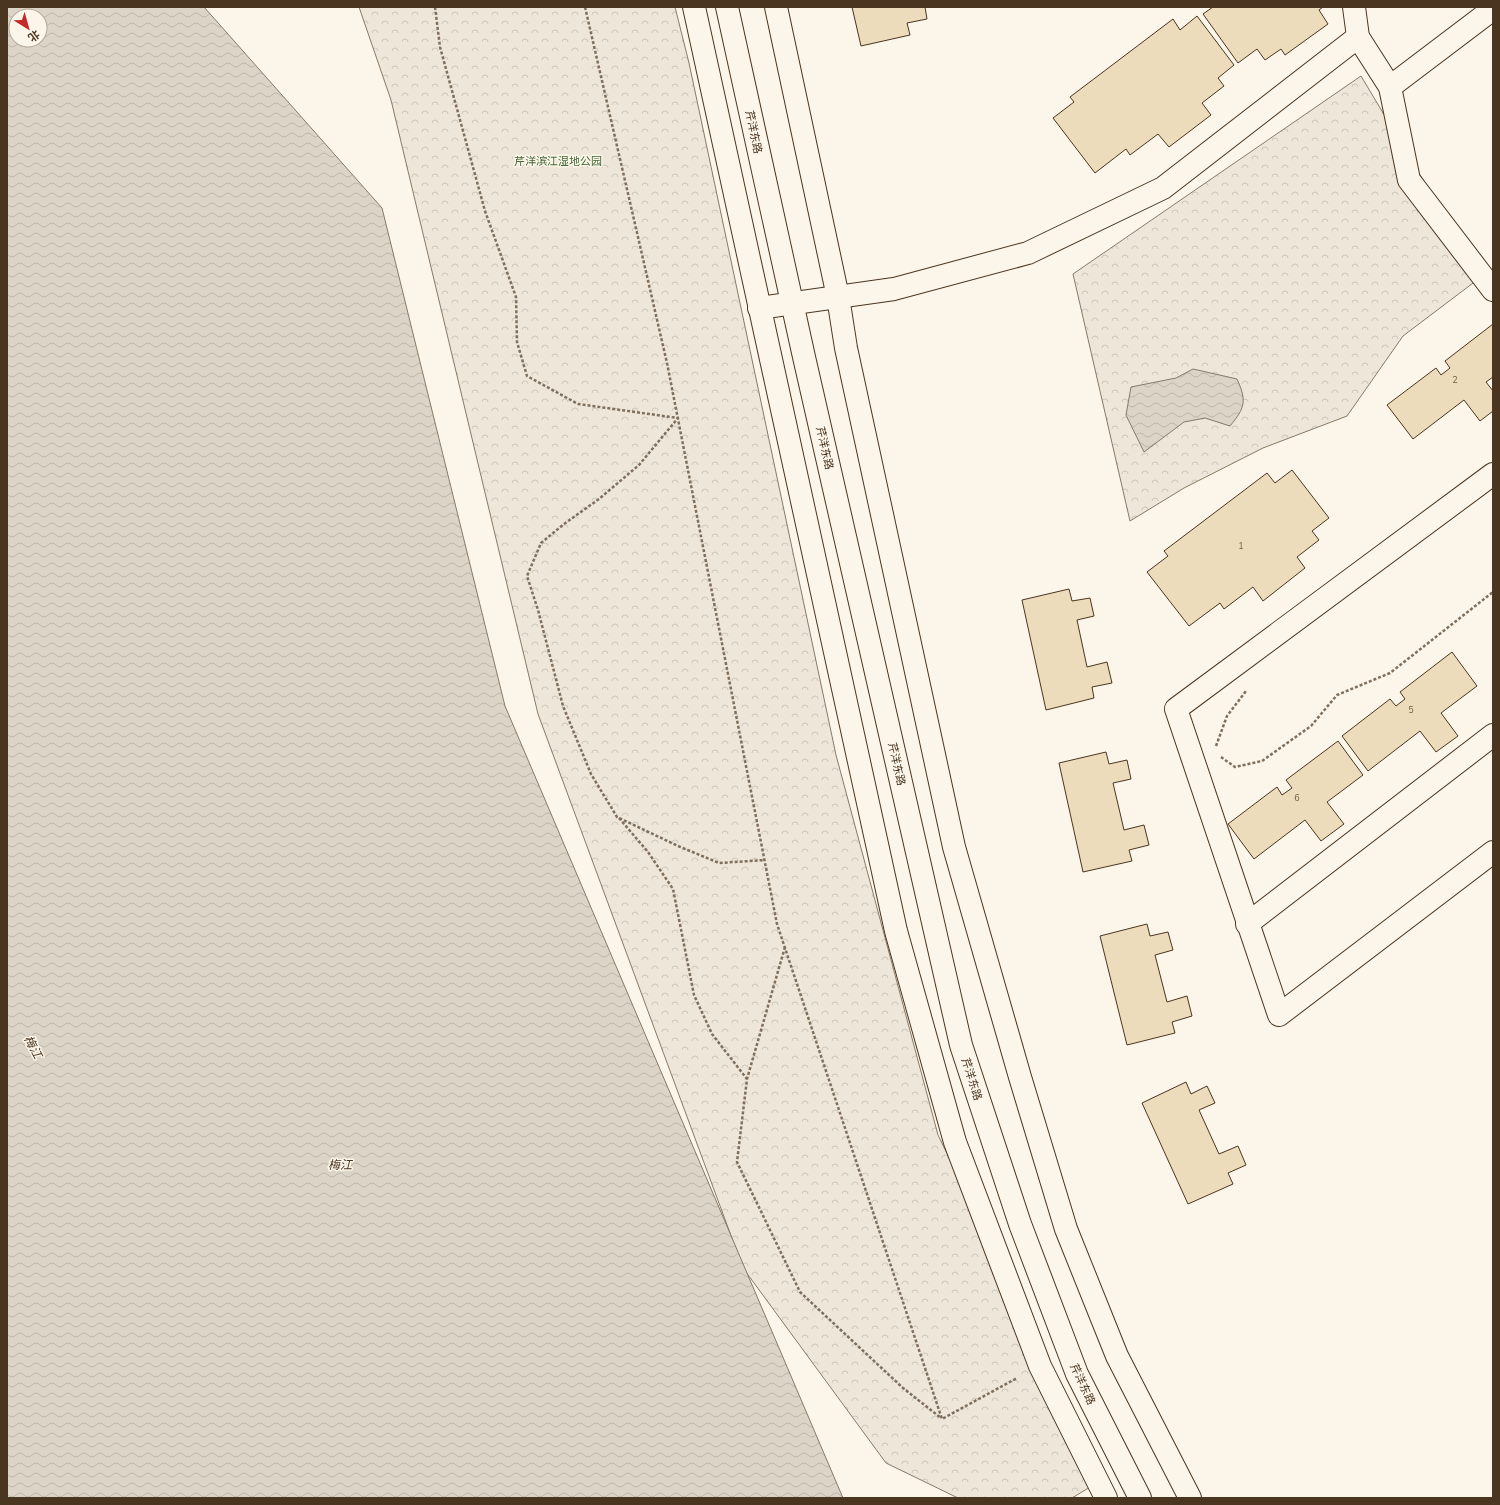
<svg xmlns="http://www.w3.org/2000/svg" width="1500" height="1505" font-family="'Nunito Sans','Noto Sans SC',sans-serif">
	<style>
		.park { fill: url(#park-crowns); stroke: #887966 }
		.water { fill: url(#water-waves); stroke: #887966; fill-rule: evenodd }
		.building { fill: #ecdcbc; stroke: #4a3520 }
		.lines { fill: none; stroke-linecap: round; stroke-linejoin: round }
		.street-casing { stroke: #4a3520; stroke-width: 24 }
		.secondary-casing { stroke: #4a3520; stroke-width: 24 }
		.path { stroke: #7f6f5c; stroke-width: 2.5; stroke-dasharray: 3 2; stroke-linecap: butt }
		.street { stroke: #fbf6e9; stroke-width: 22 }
		.secondary { stroke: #fbf6e9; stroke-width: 22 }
		.labels { text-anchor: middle; stroke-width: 3; stroke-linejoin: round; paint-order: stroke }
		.number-label { font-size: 9px; fill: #725f47 }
		.street-label { font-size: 11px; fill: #4a3520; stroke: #fbf6e9 }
		.park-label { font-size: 11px; fill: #436837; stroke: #fbf6e9 }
		.water-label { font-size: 12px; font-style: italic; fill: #4a3520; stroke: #fbf6e9 }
	</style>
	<defs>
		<pattern id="park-crowns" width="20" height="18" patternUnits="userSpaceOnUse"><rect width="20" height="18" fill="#ede6d9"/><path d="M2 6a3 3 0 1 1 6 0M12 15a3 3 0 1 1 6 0" fill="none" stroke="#cdc6ba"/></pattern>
		<pattern id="water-waves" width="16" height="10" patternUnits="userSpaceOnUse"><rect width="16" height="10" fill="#dcd4c6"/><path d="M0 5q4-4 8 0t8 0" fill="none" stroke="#beb7aa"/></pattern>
	</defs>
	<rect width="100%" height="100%" fill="#fbf6e9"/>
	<g class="park">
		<path d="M 359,7 L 675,7 L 689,63 L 836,755 L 938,1135 L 1105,1478 L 1072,1498 L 958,1498 L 886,1463 L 743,1268 L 538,714 L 391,100 Z"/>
		<path d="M 1361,76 L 1481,277 L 1403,336 L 1347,416 L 1263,448 L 1184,488 L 1130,521 L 1073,274 Z"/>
	</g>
	<g class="water">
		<path d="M 7,7 L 204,7 L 382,208 L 505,706 L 843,1498 L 7,1498 ZM 16,16 L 40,16 L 40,40 L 16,40 Z"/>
		<path d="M 1193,369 L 1237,379 C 1247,401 1245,408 1230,426 L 1205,418 L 1184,422 L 1144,452 L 1126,415 L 1131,387 L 1176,378 Z"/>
	</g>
	<g class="building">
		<path d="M 852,7 L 925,7 L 927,19 L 907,23 L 910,35 L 861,46 Z"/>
		<path d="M 1213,7 L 1323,7 L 1319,10 L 1328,24 L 1285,55 L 1281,49 L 1265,60 L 1257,49 L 1238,63 L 1203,14 Z"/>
		<path d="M 1197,16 L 1234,65 L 1218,78 L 1224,86 L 1202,103 L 1211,115 L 1169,147 L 1158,134 L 1130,155 L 1126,149 L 1095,173 L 1053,118 L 1074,102 L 1070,97 L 1173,19 L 1180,30 Z"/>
		<path d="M 1493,324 L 1493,377 L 1486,382 L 1493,391 L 1493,411 L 1480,421 L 1464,400 L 1413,439 L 1387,405 L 1436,368 L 1441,375 L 1450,368 L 1445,361 Z"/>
		<path d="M 1292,470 L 1329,518 L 1312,531 L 1319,540 L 1297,557 L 1305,568 L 1263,601 L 1253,587 L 1224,609 L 1220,603 L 1189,626 L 1147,572 L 1168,556 L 1164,551 L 1267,473 L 1275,483 Z"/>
		<path d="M 1069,589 L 1072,601 L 1090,598 L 1094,616 L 1077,620 L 1087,667 L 1107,662 L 1112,683 L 1092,687 L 1094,698 L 1046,710 L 1022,600 Z"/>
		<path d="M 1452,652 L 1477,686 L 1441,713 L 1458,736 L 1436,752 L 1420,731 L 1368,771 L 1342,736 L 1390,699 L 1396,706 L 1405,699 L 1400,692 Z"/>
		<path d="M 1338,741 L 1363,775 L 1327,802 L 1344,824 L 1321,841 L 1305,820 L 1254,859 L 1228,824 L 1277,787 L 1282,795 L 1292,788 L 1286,780 Z"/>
		<path d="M 1106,752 L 1109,764 L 1127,760 L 1131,779 L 1113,783 L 1124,830 L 1144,825 L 1149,845 L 1129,850 L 1132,861 L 1083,872 L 1059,763 Z"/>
		<path d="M 1147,924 L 1150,936 L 1168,932 L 1173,950 L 1155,955 L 1167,1002 L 1187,996 L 1192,1016 L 1172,1022 L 1175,1033 L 1127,1045 L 1100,936 Z"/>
		<path d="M 1186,1082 L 1191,1094 L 1207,1086 L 1215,1103 L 1199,1110 L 1219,1154 L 1238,1146 L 1246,1165 L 1228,1173 L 1233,1184 L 1188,1204 L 1142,1103 Z"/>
	</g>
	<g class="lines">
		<g class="street-casing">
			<g id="street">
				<path d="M 776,7 L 838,297 L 846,348 L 954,847 L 1020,1077 L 1066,1229 L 1117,1356 L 1190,1498"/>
				<path d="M 1354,7 L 1358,37 L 1390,87 L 1409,180 L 1493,290"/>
				<path d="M 1390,87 L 1493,9"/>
				<path d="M 759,308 L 894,289 L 1028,253 L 1163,188 L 1358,37"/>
				<path d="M 1493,474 L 1176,709 L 1279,1015 L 1493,852"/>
				<path d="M 1247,924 L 1493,735"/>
			</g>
		</g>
		<g class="secondary-casing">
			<g id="secondary">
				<path d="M 694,7 L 896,931 L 955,1142 L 1040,1366 L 1106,1498"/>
				<path d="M 727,7 L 804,357 L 961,1045 L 1020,1224 L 1077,1374 L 1140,1498"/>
			</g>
		</g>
		<g class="path">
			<path d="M 435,7 L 440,47 L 485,211 L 516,297 L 517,342 L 527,376 L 578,404 L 678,418 L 639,465 L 599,499 L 564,524 L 541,543 L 527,576 L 538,610 L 563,706 L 591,774 L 617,817 L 678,846 L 719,863 L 765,860"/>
			<path d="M 585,7 L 667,363 L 777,924 L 942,1419 L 1017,1378"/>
			<path d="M 1216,746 L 1227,716 L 1246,691"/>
			<path d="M 1221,757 L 1235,767 L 1262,761 L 1311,726 L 1337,695 L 1390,673 L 1493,592"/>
			<path d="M 619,818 L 648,852 L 673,889 L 694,995 L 712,1034 L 747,1079"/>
			<path d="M 785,947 L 747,1079 L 737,1162 L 800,1292 L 903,1388 L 941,1418"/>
		</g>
		<use href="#street" class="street"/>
		<use href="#secondary" class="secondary"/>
	</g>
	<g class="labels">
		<g class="number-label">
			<text x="1455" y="383">2</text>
			<text x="1241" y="549">1</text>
			<text x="1411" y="713">5</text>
			<text x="1297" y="801">6</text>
		</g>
		<g class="street-label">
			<text transform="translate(754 132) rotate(78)" y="4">芹洋东路</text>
			<text transform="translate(825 448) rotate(77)" y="4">芹洋东路</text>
			<text transform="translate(897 764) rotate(77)" y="4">芹洋东路</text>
			<text transform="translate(972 1079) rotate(72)" y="4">芹洋东路</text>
			<text transform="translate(1083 1384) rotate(65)" y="4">芹洋东路</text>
		</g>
		<g class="park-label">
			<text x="558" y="165">芹洋滨江湿地公园</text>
		</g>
		<g class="water-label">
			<text transform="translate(33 1047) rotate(62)" y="4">梅江</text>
			<text x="340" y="1169">梅江</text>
		</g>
	</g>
	<rect width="1500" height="1505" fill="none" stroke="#4a3520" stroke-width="16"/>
	<g transform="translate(28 28) rotate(143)"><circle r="19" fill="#fbf6e9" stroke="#b4a999"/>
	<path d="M0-3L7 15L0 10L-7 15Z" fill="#c62828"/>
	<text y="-6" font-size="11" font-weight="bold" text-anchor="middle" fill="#4a3520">北</text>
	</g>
</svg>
